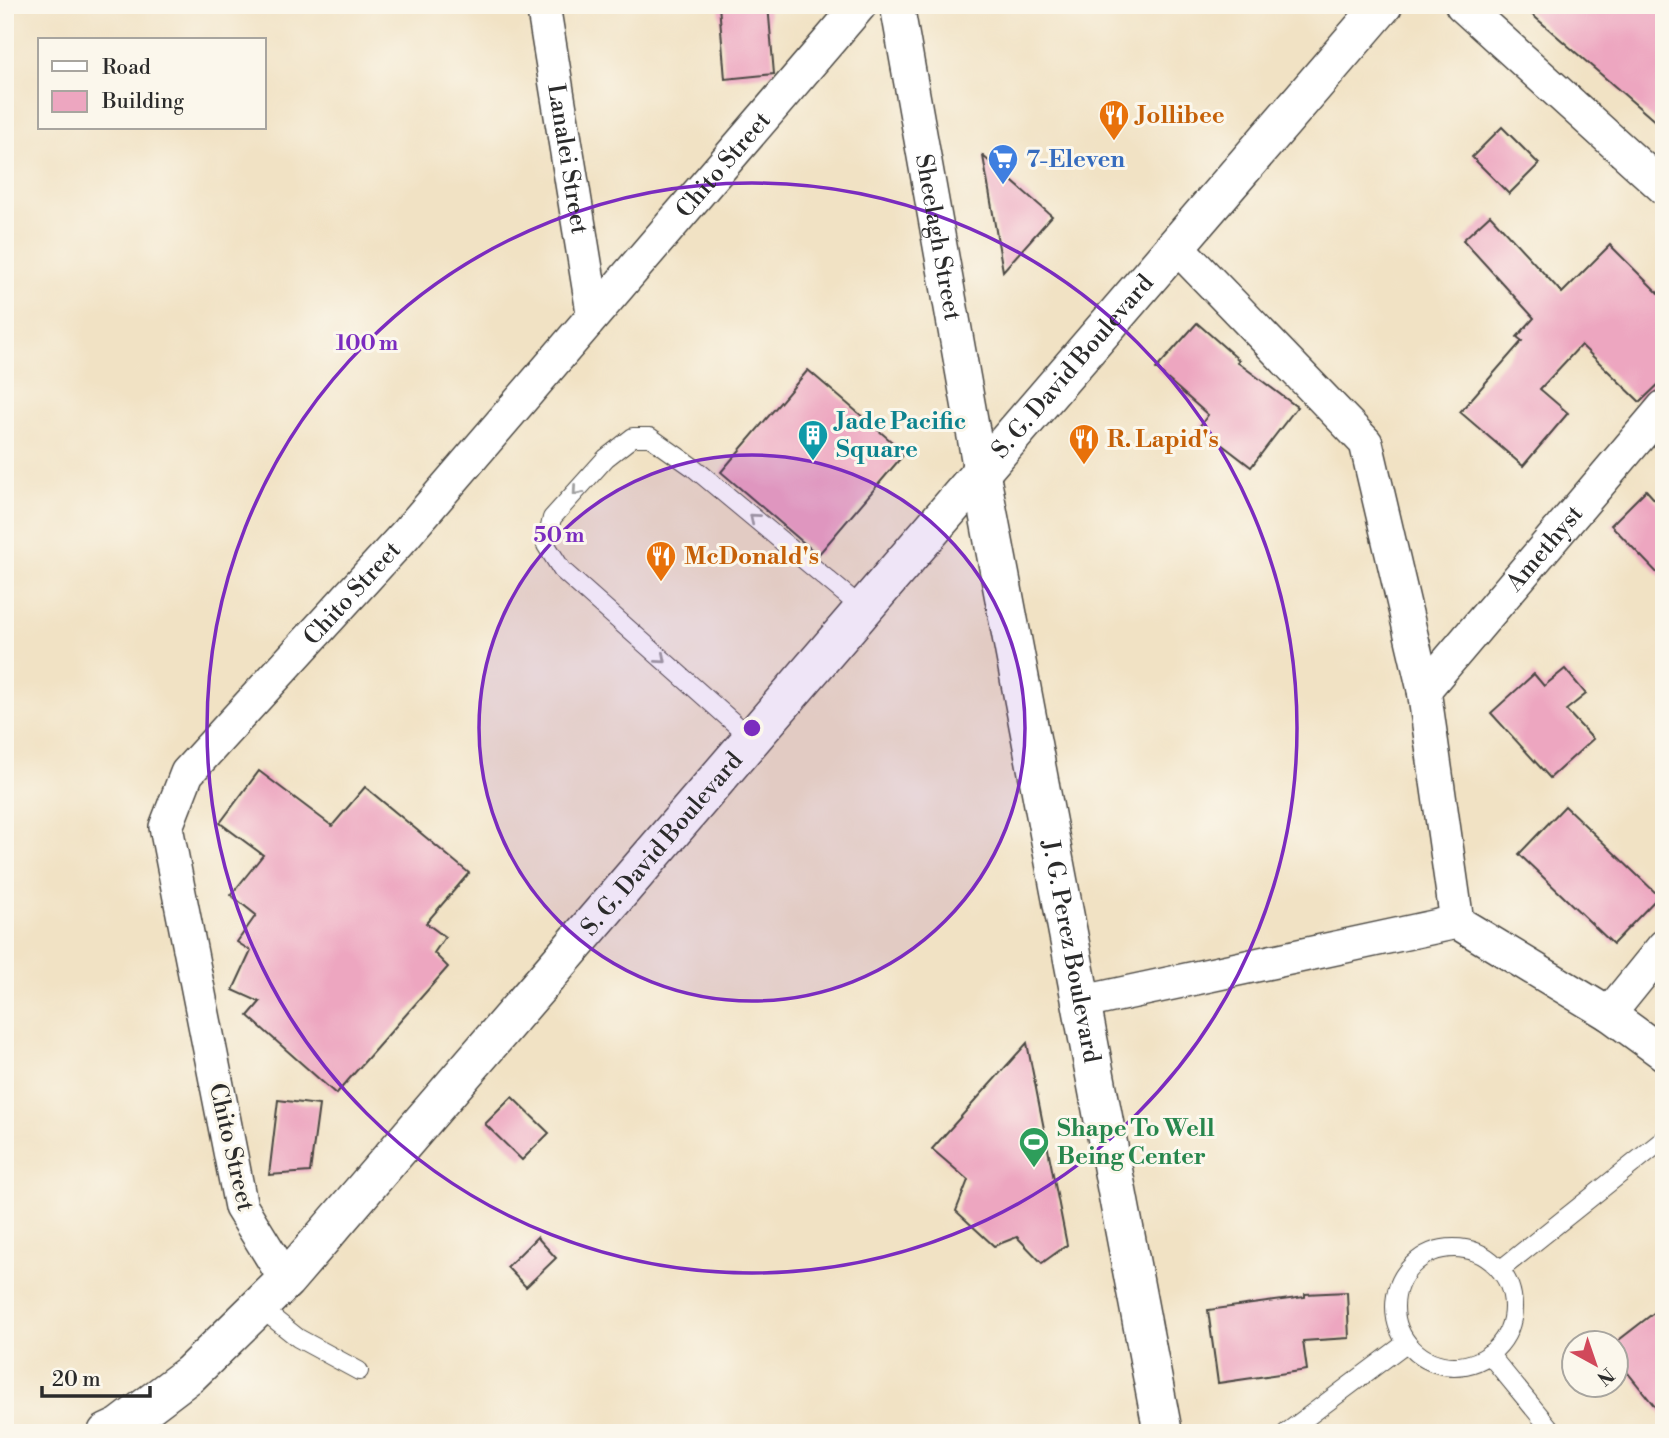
<svg xmlns="http://www.w3.org/2000/svg" width="1669" height="1438" font-family="'Libre Bodoni',serif">
	<style>
		.building { fill: #eda6c0 }
		.lines { fill: none; stroke-linecap: round; stroke-linejoin: round }
		.service-casing { stroke: #494642; stroke-width: 20 }
		.minor-casing { stroke: #494642; stroke-width: 36 }
		.tertiary-casing { stroke: #494642; stroke-width: 41 }
		.service { stroke: #fff; stroke-width: 18 }
		.minor { stroke: #fff; stroke-width: 33 }
		.tertiary { stroke: #fff; stroke-width: 38 }
		.oneway { stroke: #a0a0a0 }
		.ring { fill: none; stroke: #7b2cbf; stroke-width: 3.5 }
		.labels { text-anchor: middle; stroke-width: 6; stroke-linejoin: round; paint-order: stroke }
		.food-label { font-size: 24px; font-weight: bold; fill: #c56008; stroke: #fbf7ec; text-anchor: start }
		.street-label { font-size: 24px; fill: #2b2b2b; stroke: #fbf7ec }
		.shop-label { font-size: 24px; font-weight: bold; fill: #366cbe; stroke: #fbf7ec; text-anchor: start }
		.culture-label { font-size: 24px; font-weight: bold; fill: #0d838f; stroke: #fbf7ec; text-anchor: start }
		.leisure-label { font-size: 24px; font-weight: bold; fill: #27864d; stroke: #fbf7ec; text-anchor: start }
		.centre { fill: #7b2cbf; stroke: #fbf7ec; stroke-width: 3.5 }
		.ring-label { font-size: 21px; text-anchor: middle; font-weight: bold; fill: #7b2cbf; stroke: #fbf7ec; stroke-width: 6; stroke-linejoin: round; paint-order: stroke }
	</style>
	<rect width="100%" height="100%" fill="#fbf7ec"/>
	<filter id="ink" filterUnits="userSpaceOnUse"><feTurbulence type="fractalNoise" baseFrequency=".0143" numOctaves="2"/><feDisplacementMap in="SourceGraphic" scale="14" xChannelSelector="R" yChannelSelector="G"/><feConvolveMatrix kernelMatrix="1 2 1 2 8 2 1 2 1" color-interpolation-filters="sRGB"/></filter>
	<filter id="wash" filterUnits="userSpaceOnUse"><feTurbulence type="fractalNoise" baseFrequency=".00686" numOctaves="4" result="noise"/><feDisplacementMap in="SourceGraphic" scale="28" xChannelSelector="R" yChannelSelector="G"/><feGaussianBlur stdDeviation="1.57" result="paint"/><feColorMatrix in="noise" values="0 0 0 0 0 0 0 0 0 0 0 0 0 0 0 0 0 1.4 0 .05"/><feComposite in="paint" operator="in"/></filter>
	<g filter="url(#wash)">
		<rect width="100%" height="100%" fill="#f1e2c4"/>
		<g id="blocks">
			<g class="building">
				<path d="M 719,5 L 768,5 L 774,74 L 725,79 Z"/>
				<path d="M 1521,5 L 1664,5 L 1664,129 Z"/>
				<path d="M 1502,127 L 1539,164 L 1509,194 L 1472,157 Z"/>
				<path d="M 983,156 L 1052,216 L 1003,271 Z"/>
				<path d="M 1490,215 L 1562,293 L 1610,245 L 1664,299 L 1664,379 L 1640,402 L 1581,345 L 1540,389 L 1568,413 L 1523,466 L 1460,412 L 1522,341 L 1517,337 L 1534,318 L 1463,240 Z"/>
				<path d="M 1197,323 L 1239,360 L 1237,362 L 1297,407 L 1251,467 L 1199,427 L 1208,415 L 1156,369 Z"/>
				<path d="M 808,370 L 905,453 L 818,555 L 721,472 Z"/>
				<path d="M 1646,490 L 1664,510 L 1664,580 L 1611,525 Z"/>
				<path d="M 1565,669 L 1586,694 L 1566,710 L 1593,739 L 1550,778 L 1491,713 L 1534,674 L 1544,686 Z"/>
				<path d="M 259,771 L 332,826 L 365,787 L 469,873 L 426,923 L 445,937 L 434,953 L 448,967 L 336,1094 L 248,1016 L 260,1002 L 233,990 L 251,951 L 237,942 L 256,915 L 231,895 L 263,855 L 220,823 Z"/>
				<path d="M 1565,806 L 1659,896 L 1613,944 L 1519,854 Z"/>
				<path d="M 1027,1043 L 1067,1245 L 1042,1263 L 1017,1237 L 994,1246 L 956,1211 L 968,1180 L 932,1149 Z"/>
				<path d="M 512,1097 L 549,1133 L 522,1160 L 485,1124 Z"/>
				<path d="M 278,1100 L 319,1105 L 310,1172 L 269,1175 Z"/>
				<path d="M 537,1237 L 556,1258 L 526,1287 L 507,1267 Z"/>
				<path d="M 1347,1292 L 1349,1338 L 1303,1341 L 1307,1370 L 1218,1383 L 1208,1310 L 1305,1297 L 1305,1294 Z"/>
				<path d="M 1664,1305 L 1664,1418 L 1616,1358 L 1615,1343 Z"/>
			</g>
		</g>
	</g>
	<g filter="url(#ink)">
		<use href="#blocks" fill-opacity="0" stroke="#494642" stroke-width="2"/>
		<g class="lines">
			<g class="service-casing">
				<g id="service">
					<path d="M 752,739 L 562,570 L 546,545 L 552,518 L 606,458 L 633,437 L 650,437 L 694,468 L 863,609"/>
					<circle cx="1454" cy="1307" r="59"/>
					<path d="M 1500,1270 L 1664,1139"/>
					<path d="M 258,1306 L 298,1338 L 359,1371"/>
					<path d="M 1489,1354 L 1554,1433"/>
					<path d="M 1286,1433 L 1406,1343"/>
				</g>
			</g>
			<g class="minor-casing">
				<g id="minor">
					<path id="s1" d="M 543,5 L 593,312"/>
					<path id="s2" d="M 897,5 L 980,470"/>
					<path d="M 1462,5 L 1664,188"/>
					<path d="M 1176,246 L 1366,443 L 1424,690 L 1457,922 L 1609,1014 L 1664,1054"/>
					<path id="s3" d="M 1424,690 L 1664,407"/>
					<path d="M 1084,1002 L 1457,922"/>
					<path d="M 1609,1014 L 1664,946"/>
					<path id="s4" d="M 286,1280 L 241,1207 L 166,827 L 187,773 L 405,535 L 860,5"/>
				</g>
			</g>
			<g class="tertiary-casing">
				<g id="tertiary">
					<path id="s5" d="M 980,470 L 1163,1433"/>
					<path id="s6" d="M 107,1433 L 120,1427 L 190,1374 L 286,1280 L 1383,5"/>
				</g>
			</g>
			<use href="#service" class="service"/>
			<use href="#minor" class="minor"/>
			<use href="#tertiary" class="tertiary"/>
		</g>
		<defs><path id="oneway-chevron" d="M-2-3.5L2.5 0L-2 3.5" fill="none" stroke-width="1.6" stroke-linecap="round" stroke-linejoin="round" transform="scale(1.75)"/></defs>
		<g class="oneway">
			<use href="#oneway-chevron" transform="translate(577 491) rotate(131)"/>
			<use href="#oneway-chevron" transform="translate(754 518) rotate(-140)"/>
			<use href="#oneway-chevron" transform="translate(662 659) rotate(41)"/>
		</g>
	</g>
	<circle cx="752" cy="728" r="273" fill="#7b2cbf" fill-opacity=".12"/>
	<g class="ring">
		<circle cx="752" cy="728" r="273"/>
		<circle cx="752" cy="728" r="545"/>
	</g>
	<defs>
		<g id="restaurant-pin" transform="scale(1.575)"><path d="M0 17L-7.5 6A9.5 9.5 0 1 1 7.5 6Z" fill="#e8710a" stroke="#fbf7ec"/><path d="M-5-6h1v4h1v-4h1v4h1v-4h1v5L-1.5 .5V6h-2V.5L-5-1ZM5-6V6H3V1.5H1.5Q1.5-4 5-6Z" fill="#fff"/></g>
		<g id="supermarket-pin" transform="scale(1.575)"><path d="M0 17L-7.5 6A9.5 9.5 0 1 1 7.5 6Z" fill="#3f7fe0" stroke="#fbf7ec"/><path d="M-6-5.5h2.5l.6 2H6L4.5 2H-2.5L-4.4-4H-6ZM-1.5 3.2a1.3 1.3 0 1 0 .1 0ZM3 3.2a1.3 1.3 0 1 0 .1 0Z" fill="#fff"/></g>
		<g id="building-pin" transform="scale(1.575)"><path d="M0 17L-7.5 6A9.5 9.5 0 1 1 7.5 6Z" fill="#0f9aa8" stroke="#fbf7ec"/><path d="M-4-6H4V6H1V3H-1V6H-4ZM-2.5-4.3h1.7v1.8h-1.7ZM.8-4.3h1.7v1.8H.8ZM-2.5-1h1.7V.8h-1.7ZM.8-1h1.7V.8H.8Z" fill="#fff"/></g>
		<g id="stadium-pin" transform="scale(1.575)"><path d="M0 17L-7.5 6A9.5 9.5 0 1 1 7.5 6Z" fill="#2e9e5b" stroke="#fbf7ec"/><path d="M0-5a6.5 5 0 1 0 0 10a6.5 5 0 1 0 0-10ZM-3.5-1.8h7v3.6h-7Z" fill="#fff"/></g>
	</defs>
	<g fill-rule="evenodd">
		<use href="#restaurant-pin" x="1114" y="115"/>
		<use href="#supermarket-pin" x="1003" y="159"/>
		<use href="#building-pin" x="813" y="435"/>
		<use href="#restaurant-pin" x="1084" y="439"/>
		<use href="#restaurant-pin" x="661" y="556"/>
		<use href="#stadium-pin" x="1034" y="1142"/>
	</g>
	<g class="labels">
		<g class="food-label">
			<text x="1137" y="123">Jollibee</text>
			<text x="1107" y="447">R. Lapid's</text>
			<text x="684" y="564">McDonald's</text>
		</g>
		<g class="street-label">
			<text dy="8" stroke="none"><textPath href="#s1" startOffset="156">Lanalei Street</textPath></text>
			<text dy="8" stroke="none"><textPath href="#s4" startOffset="1342">Chito Street</textPath></text>
			<text dy="8" stroke="none"><textPath href="#s2" startOffset="236">Sheelagh Street</textPath></text>
			<text dy="8" stroke="none"><textPath href="#s6" startOffset="1442">S. G. David Boulevard</textPath></text>
			<text dy="8" stroke="none"><textPath href="#s3" startOffset="186">Amethyst</textPath></text>
			<text dy="8" stroke="none"><textPath href="#s4" startOffset="775">Chito Street</textPath></text>
			<text dy="8" stroke="none"><textPath href="#s6" startOffset="812">S. G. David Boulevard</textPath></text>
			<text dy="8" stroke="none"><textPath href="#s5" startOffset="490">J. G. Perez Boulevard</textPath></text>
			<text transform="translate(232 1147) rotate(77)" y="8">Chito Street</text>
		</g>
		<g class="shop-label">
			<text x="1026" y="167">7-Eleven</text>
		</g>
		<g class="culture-label">
			<text x="836" y="429">Jade Pacific<tspan x="836" dy="28">Square</tspan></text>
		</g>
		<g class="leisure-label">
			<text x="1057" y="1136">Shape To Well<tspan x="1057" dy="28">Being Center</tspan></text>
		</g>
	</g>
	<circle cx="752" cy="728" r="10" class="centre"/>
	<g class="ring-label">
		<text x="367" y="350">100 m</text>
		<text x="559" y="542">50 m</text>
	</g>
	<rect width="1669" height="1438" fill="none" stroke="#fbf7ec" stroke-width="28"/>
	<rect x="38" y="38" width="228" height="91" fill="#fbf7ec" stroke="#a8a59f" stroke-width="2"/>
	<rect x="52" y="61" width="35" height="10" fill="#ffffff" stroke="#a8a59f" stroke-width="2"/>
	<text x="102" y="74" font-size="21" fill="#2b2b2b">Road</text>
	<rect x="52" y="91" width="35" height="21" fill="#eda6c0" stroke="#a8a59f" stroke-width="2"/>
	<text x="102" y="108" font-size="21" fill="#2b2b2b">Building</text>
	<g transform="translate(1595 1364) rotate(140)"><circle r="33" fill="#fbf7ec" stroke="#a8a59f" stroke-width="2"/>
	<path d="M0-5L12 26L0 18L-12 26Z" fill="#d1495b"/>
	<text y="-10" font-size="19" font-weight="bold" text-anchor="middle" fill="#2b2b2b">N</text>
	</g>
	<path d="M42 1386v10h108v-10" fill="none" stroke="#2b2b2b" stroke-width="3.5"/>
	<text x="52" y="1386" font-size="21" fill="#2b2b2b" stroke="#fbf7ec" stroke-width="5" paint-order="stroke">20 m</text>
</svg>
